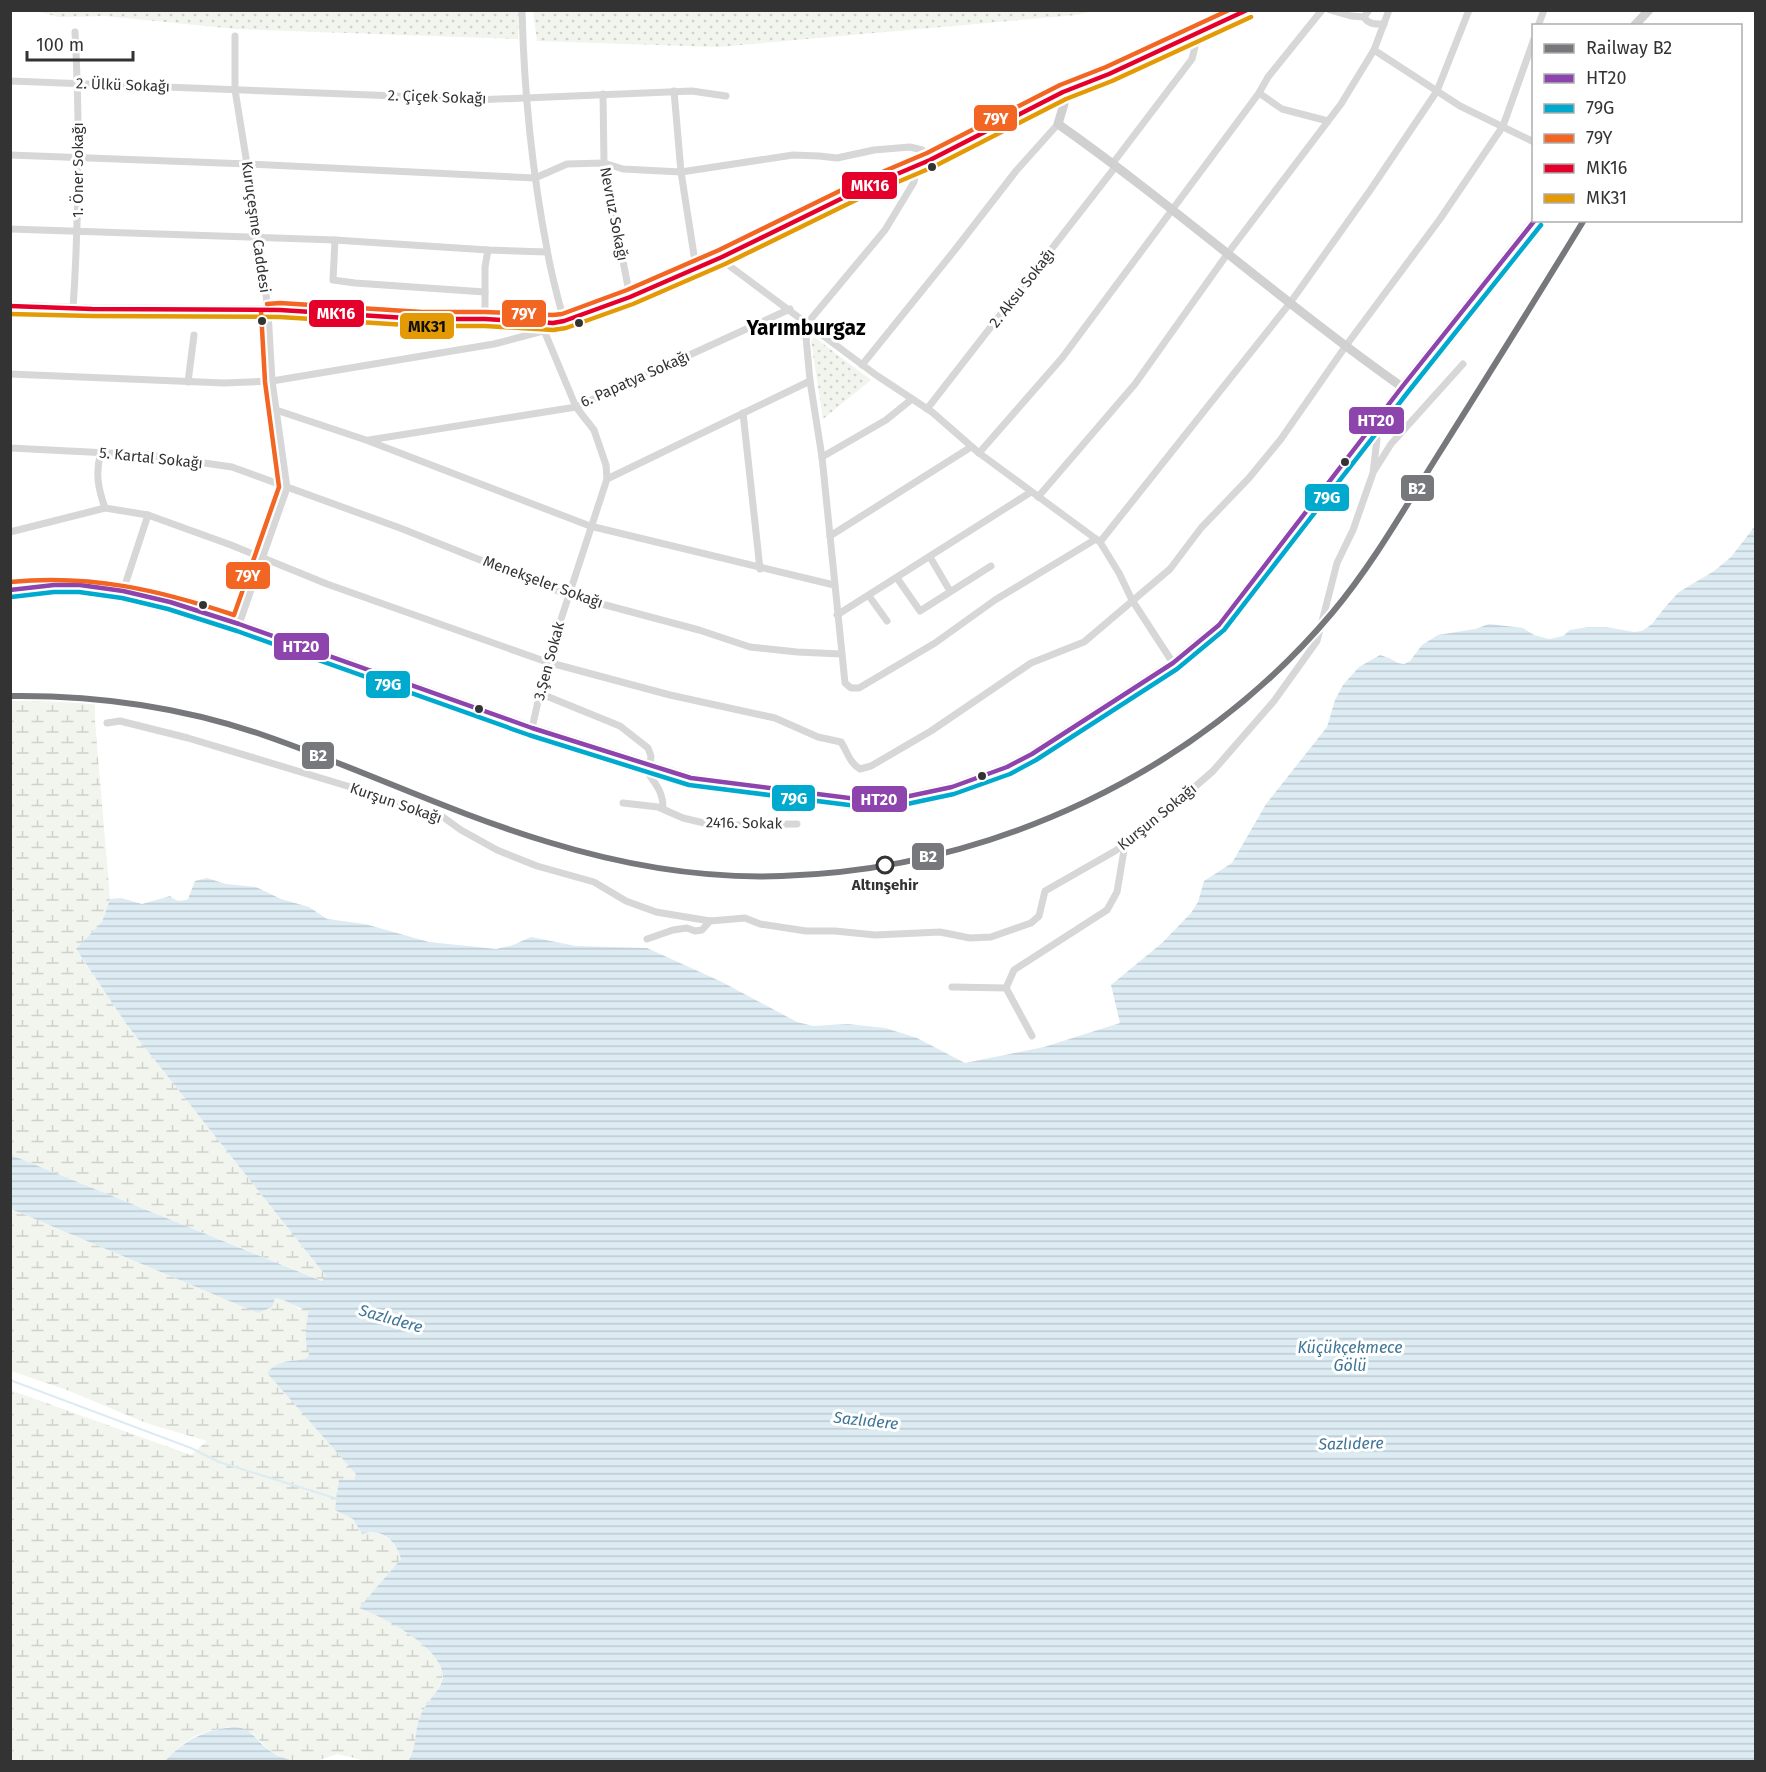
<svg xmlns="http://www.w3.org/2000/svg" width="1766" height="1772" font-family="'Fira Sans',sans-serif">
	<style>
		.grass { fill: url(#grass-dots) }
		.wetland { fill: url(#wetland-marsh) }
		.water { fill: url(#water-rules) }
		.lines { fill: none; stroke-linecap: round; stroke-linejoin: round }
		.stream { stroke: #ddebf3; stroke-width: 2 }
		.street { stroke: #d7d7d7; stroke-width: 7 }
		.secondary { stroke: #d0d0d0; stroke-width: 9 }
		.bus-1-casing { stroke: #fff; stroke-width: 9 }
		.bus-2-casing { stroke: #fff; stroke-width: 9 }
		.bus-3-casing { stroke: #fff; stroke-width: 9 }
		.bus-4-casing { stroke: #fff; stroke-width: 9 }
		.bus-5-casing { stroke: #fff; stroke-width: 9 }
		.bus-1 { stroke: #8e44ad; stroke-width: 4.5 }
		.bus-2 { stroke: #00a9ce; stroke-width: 4.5 }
		.bus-3 { stroke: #f26522; stroke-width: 4.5 }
		.bus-4 { stroke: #e4002b; stroke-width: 4.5 }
		.bus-5 { stroke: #e39a05; stroke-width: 4.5 }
		.rail-1-casing { stroke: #fff; stroke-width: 10 }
		.rail-1 { stroke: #77787c; stroke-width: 6 }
		.bus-dot { fill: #333; stroke: #fff; stroke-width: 2 }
		.stop-dot { fill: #fff; stroke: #333; stroke-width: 3 }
		.labels { text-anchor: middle; stroke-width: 6; stroke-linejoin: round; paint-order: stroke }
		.street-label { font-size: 15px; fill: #333; stroke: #fff }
		.stop-label { font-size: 15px; font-weight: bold; fill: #333; stroke: #fff }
		.water-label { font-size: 16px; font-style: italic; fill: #3f7597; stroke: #fff }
		.district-label { font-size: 21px; font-weight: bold; fill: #000; stroke: #fff }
		.line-badge { stroke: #fff; stroke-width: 2 }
		.badge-label { font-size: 16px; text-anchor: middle; font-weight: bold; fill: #fff }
		.pale-badge-label { font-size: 16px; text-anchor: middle; font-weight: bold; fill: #111 }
	</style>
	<defs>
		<pattern id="grass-dots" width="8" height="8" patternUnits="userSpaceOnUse" patternTransform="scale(1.5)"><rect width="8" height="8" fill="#f1f5ed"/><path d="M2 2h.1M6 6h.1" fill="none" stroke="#cfd2cc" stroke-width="1.8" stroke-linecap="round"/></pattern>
		<pattern id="wetland-marsh" width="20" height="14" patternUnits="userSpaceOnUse" patternTransform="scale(1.5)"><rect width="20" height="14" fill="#f1f5ed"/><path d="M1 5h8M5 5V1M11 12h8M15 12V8" fill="none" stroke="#cfd2cc"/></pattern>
		<pattern id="water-rules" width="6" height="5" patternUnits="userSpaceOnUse" patternTransform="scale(1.5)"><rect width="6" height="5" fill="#ddebf3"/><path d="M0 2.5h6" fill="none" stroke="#becad1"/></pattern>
	</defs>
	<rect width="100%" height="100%" fill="#fff"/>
	<g class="grass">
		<path d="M 37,11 L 519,10 L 519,11 L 518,39 L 236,29 L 105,16 L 58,17 Z"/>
		<path d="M 533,11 L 533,10 L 1095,11 L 1076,15 L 718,47 L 537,41 Z"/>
		<path d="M 814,337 L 871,380 L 823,419 L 811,341 Z"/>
	</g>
	<g class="wetland">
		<path d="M 59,699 L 95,703 L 95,721 L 110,899 L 102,922 L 76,950 L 127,1025 L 326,1276 L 323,1281 L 11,1155 L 10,700 Z"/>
		<path d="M 11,1209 L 258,1313 L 275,1298 L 285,1298 L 299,1309 L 310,1308 L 306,1329 L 309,1352 L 307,1357 L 302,1360 C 289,1360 276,1362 267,1373 L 357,1474 L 354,1480 L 339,1479 L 336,1510 L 353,1519 L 362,1534 C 382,1528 395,1541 401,1559 L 360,1608 C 382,1616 444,1648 442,1677 C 442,1689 425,1704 420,1717 C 414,1731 417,1749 408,1761 L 367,1761 L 337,1754 L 317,1761 L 296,1762 L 284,1758 L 270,1751 L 252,1733 L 229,1727 L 209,1731 L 195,1736 L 180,1746 L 165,1761 L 11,1761 L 10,1390 L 191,1455 L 207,1441 L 146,1423 L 67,1390 L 11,1371 Z"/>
	</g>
	<g class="water">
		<path d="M 1755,526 L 1755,1761 L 408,1761 C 417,1749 414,1731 420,1717 C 424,1704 439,1692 442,1681 C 450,1651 382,1616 359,1608 L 401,1559 C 396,1541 382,1527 362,1534 L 353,1519 L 335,1510 L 339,1479 L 354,1480 L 356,1474 L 267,1373 C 281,1355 304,1364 308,1356 C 310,1351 308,1351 307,1347 C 304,1334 307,1321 309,1309 C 296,1310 289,1299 275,1298 L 272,1307 L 258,1313 L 11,1209 L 11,1155 L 322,1281 L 326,1276 L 127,1025 L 76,949 L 102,922 L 110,899 L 121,898 L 142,904 L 170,896 C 175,901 181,902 188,899 L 195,881 L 207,878 L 226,884 L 256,887 L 281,899 L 309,907 L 327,919 L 365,924 L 429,942 L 496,949 L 513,945 L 531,937 L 576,946 L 647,948 L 722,982 L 797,1022 L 813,1026 L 848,1024 L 885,1028 L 917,1038 L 965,1063 L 1044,1047 L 1120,1023 L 1111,985 L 1162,943 L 1191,913 L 1198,902 L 1204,881 L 1232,863 L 1266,804 L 1327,727 L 1335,700 L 1343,685 L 1359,667 L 1380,655 L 1389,658 L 1398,663 L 1404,664 L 1410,661 L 1422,645 L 1438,635 L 1475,629 L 1489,624 L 1523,628 L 1534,635 L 1549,639 L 1563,636 L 1570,630 L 1588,627 L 1606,627 L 1634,632 L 1642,631 L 1652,624 L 1666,606 L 1679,592 L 1714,571 L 1731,557 Z"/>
		<path d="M 235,1727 C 250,1728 255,1738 265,1747 C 274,1755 284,1759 296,1761 L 165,1761 C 185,1740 205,1729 235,1727 Z"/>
	</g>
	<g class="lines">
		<path class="stream" d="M 10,1380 L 191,1448 L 219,1462 L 338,1499"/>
		<g class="street">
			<path d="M 522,10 C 524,91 532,171 547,249 C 551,274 558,298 564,321"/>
			<path d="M 1330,10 L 1351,16 L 1364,17"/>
			<path d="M 1369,10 L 1364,17 C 1368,25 1377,24 1384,24"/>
			<path d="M 1538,26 L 1544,10"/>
			<path d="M 235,36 L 235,90 L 259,238 L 268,311 L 272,381 L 287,488 L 239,624"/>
			<path d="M 1374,50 L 1460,106 L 1534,142"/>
			<path d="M 10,81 L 397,96 L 451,101 L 692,91 L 726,96"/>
			<path d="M 674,91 L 681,172 L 696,268"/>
			<path d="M 1259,93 L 1282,109 L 1328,121"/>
			<path d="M 603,94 L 604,163 L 630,297"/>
			<path d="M 10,155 L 248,164 L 535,178 L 567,164 L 604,163 L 623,169 L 681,172 L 793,155 L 819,156 L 837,158 L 874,150 L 910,147 L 922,150 L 930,160"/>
			<path d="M 1113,163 L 1192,59 L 1195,47 L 1192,37"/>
			<path d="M 912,167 L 915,177 L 914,182 L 885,230 L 805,326 L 810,381 L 822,457 L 845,683 L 851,688 L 859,688 L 935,643 L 995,600 L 1096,539"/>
			<path d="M 10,229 L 335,240 L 488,250 L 547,252"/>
			<path d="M 335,240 L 333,280 L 355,283 L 485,292"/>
			<path d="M 722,257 L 727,264 L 876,375 L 932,412 L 979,453 L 1100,542 L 1119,573 L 1132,600 L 1173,663"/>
			<path d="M 73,309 C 79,217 80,124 75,32"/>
			<path d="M 485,319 L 485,267 L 488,250"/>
			<path d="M 543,328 L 576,407 L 594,430 L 606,465 L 607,479"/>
			<path d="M 862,365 L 954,251 L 1016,171 L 1058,124"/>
			<path d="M 10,374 L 224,383 L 272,381 L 494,344 L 543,331"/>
			<path d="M 188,382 L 194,335"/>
			<path d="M 927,409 L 1116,166"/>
			<path d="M 276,410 L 366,440 L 590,526 L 834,585"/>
			<path d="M 743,413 L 760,569"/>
			<path d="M 369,440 L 576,407 L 790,309"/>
			<path d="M 10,448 L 148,455 L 232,467 L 400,528 L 568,595 L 699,630 L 750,647 L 797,652 L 841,654"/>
			<path d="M 101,452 C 95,473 98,488 105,508"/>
			<path d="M 979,453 L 1062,358 L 1259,93 L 1268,77 L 1322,10"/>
			<path d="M 822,457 L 886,420 L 912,399"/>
			<path d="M 1374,471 L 1391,444 L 1463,364"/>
			<path d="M 1038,497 L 1135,384 L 1228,253 L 1341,104 L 1374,50 L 1389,10"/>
			<path d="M 10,532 L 105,508 L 148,515 L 231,545 L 327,584 L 547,662 L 670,695 L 775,718 L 818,737 L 841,742 C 848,753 849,762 860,769 L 871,766 L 931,731 L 1031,663 L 1084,642 L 1170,569 L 1201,528 L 1249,478 L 1281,439 L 1345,347 L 1440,219 L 1503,126 L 1534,39"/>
			<path d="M 830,536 L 971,447"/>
			<path d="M 1100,542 L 1290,303 L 1371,189 L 1437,91 L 1469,10"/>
			<path d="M 930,557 L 950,591"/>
			<path d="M 897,578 L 920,611 L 991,566"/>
			<path d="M 123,591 L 148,515"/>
			<path d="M 869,596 L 887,621"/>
			<path d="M 837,615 L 1031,492"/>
			<path d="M 539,693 L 620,726 L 648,748 L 651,756 L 650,765"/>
			<path d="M 107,723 L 120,721 L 188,738 L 367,792 L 396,803 L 443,817 L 461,830 L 497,850 L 537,866 L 594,882 L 626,901 L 656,912 L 710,921 L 745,918 L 760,924 L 806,931 L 835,931 L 875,935 L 940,932 L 970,938 L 991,937 L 1031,923 L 1039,916 L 1045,891 L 1115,851 L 1149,827 L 1213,771 L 1274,701 L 1317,641 L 1337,563 L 1353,530 L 1373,473 L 1377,439 L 1369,432"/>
			<path d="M 532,728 L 547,662 L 607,479 L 810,381"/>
			<path d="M 642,762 C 650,781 663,786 663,808"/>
			<path d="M 623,803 L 658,807 L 683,818 L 704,823 L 726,825 L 797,824"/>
			<path d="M 647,939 L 673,930 L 687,928 L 695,931 L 702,930 L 710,921"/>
			<path d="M 952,987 L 1006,988"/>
			<path d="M 1032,1036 L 1006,988 L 1014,970 L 1107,910 L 1117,892 L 1125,844"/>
		</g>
		<g class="secondary">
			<path d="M 1634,26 L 1649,10"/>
			<path d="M 1063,92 L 1064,104 L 1058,124 C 1176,207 1284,304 1402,387"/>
			<path d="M 10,306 L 92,309 L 280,310 L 422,319 L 485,319 L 553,323 L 564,321 L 630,297 L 722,257 L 857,191 L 930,160 L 1063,92 L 1109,74 L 1248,10"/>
			<path d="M 10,590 L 54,585 L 80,585 L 123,591 L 170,602 L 239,624 L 532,728 L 691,778 L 767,789 L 865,800 L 905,797 L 952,787 L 1007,767 L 1032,754 L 1173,663 L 1219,625 L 1350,457 L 1402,387 L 1535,220"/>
		</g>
		<g class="bus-1-casing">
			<path id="bus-1" d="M 10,590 L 54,585 L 80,585 L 123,591 L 170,602 L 239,624 L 532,728 L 691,778 L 865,800 L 905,797 L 952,787 L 1007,767 L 1032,754 L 1173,663 L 1219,625 L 1402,387 L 1535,220"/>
		</g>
		<g class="bus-2-casing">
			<path id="bus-2" d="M 11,597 L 54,592 L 79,592 L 122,598 L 168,609 L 237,631 L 529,735 L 689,785 L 865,807 L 907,804 L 954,794 L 1010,774 L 1036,760 L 1177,669 L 1224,630 L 1408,392 L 1541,225"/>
		</g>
		<g class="bus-3-casing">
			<g id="bus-3">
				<path d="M 267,304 L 280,303 L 422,312 L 485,312 L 553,315 L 562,314 L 627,290 L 719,250 L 854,184 L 927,153 L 1060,85 L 1106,67 L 1229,10"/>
				<path d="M 10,582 C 91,574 159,590 234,615 L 279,487 L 265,382 L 261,311"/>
			</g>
		</g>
		<g class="bus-4-casing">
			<path id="bus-4" d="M 10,306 L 92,309 L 280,310 L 422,319 L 485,319 L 553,323 L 564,321 L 630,297 L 722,257 L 857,191 L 930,160 L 1063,92 L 1109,74 L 1247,10"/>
		</g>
		<g class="bus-5-casing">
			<path id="bus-5" d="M 10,314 L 92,316 L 280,317 L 422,326 L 485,326 L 553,330 L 566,328 L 633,304 L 725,264 L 860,198 L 933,167 L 1066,99 L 1112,81 L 1251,17"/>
		</g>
		<use href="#bus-1" class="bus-1"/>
		<use href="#bus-2" class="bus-2"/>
		<use href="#bus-3" class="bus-3"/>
		<use href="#bus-4" class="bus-4"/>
		<use href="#bus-5" class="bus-5"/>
		<g class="rail-1-casing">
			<path id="rail-1" d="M 10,696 C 96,695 182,707 263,735 C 359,768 451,813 548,842 C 623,865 704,879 782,876 C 992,869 1197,773 1332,613 C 1373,564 1404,509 1438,455 C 1487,377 1536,299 1584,220"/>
		</g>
		<use href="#rail-1" class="rail-1"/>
	</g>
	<g class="bus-dot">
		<circle cx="932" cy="167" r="5"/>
		<circle cx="262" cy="321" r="5"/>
		<circle cx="579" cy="323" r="5"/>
		<circle cx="1345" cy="462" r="5"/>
		<circle cx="203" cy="605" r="5"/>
		<circle cx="479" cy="709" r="5"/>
		<circle cx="982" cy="776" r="5"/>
	</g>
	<circle class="stop-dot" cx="885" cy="865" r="8"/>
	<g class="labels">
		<g class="street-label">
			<text transform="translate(123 85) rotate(2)" y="5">2. Ülkü Sokağı</text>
			<text transform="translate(437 97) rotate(2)" y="5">2. Çiçek Sokağı</text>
			<text transform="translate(78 170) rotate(-90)" y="5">1. Öner Sokağı</text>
			<text transform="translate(614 214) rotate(79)" y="5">Nevruz Sokağı</text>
			<text transform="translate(256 227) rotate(82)" y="5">Kuruçeşme Caddesi</text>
			<text transform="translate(1022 288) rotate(-52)" y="5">2. Aksu Sokağı</text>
			<text transform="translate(635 379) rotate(-24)" y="5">6. Papatya Sokağı</text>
			<text transform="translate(151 458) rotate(6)" y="5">5. Kartal Sokağı</text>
			<text transform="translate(543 582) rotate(20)" y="5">Menekşeler Sokağı</text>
			<text transform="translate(549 661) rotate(-75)" y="5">3.Şen Sokak</text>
			<text transform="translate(396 803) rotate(19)" y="5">Kurşun Sokağı</text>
			<text transform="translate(1157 817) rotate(-39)" y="5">Kurşun Sokağı</text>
			<text transform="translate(744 823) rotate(1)" y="5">2416. Sokak</text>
		</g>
		<g class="stop-label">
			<text x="885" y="890">Altınşehir</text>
		</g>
		<g class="water-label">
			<text transform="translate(391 1318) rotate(16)" y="6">Sazlıdere</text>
			<text x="1350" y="1353">Küçükçekmece<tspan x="1350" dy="18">Gölü</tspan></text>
			<text transform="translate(866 1420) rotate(6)" y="6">Sazlıdere</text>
			<text transform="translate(1351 1443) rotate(-1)" y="6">Sazlıdere</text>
		</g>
		<g class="district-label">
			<text x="806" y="335">Yarımburgaz</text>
		</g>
	</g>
	<g class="line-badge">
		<rect x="973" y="104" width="45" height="28" rx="6" fill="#f26522"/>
		<rect x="841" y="171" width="57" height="29" rx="6" fill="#e4002b"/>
		<rect x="308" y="299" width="57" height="29" rx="6" fill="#e4002b"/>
		<rect x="501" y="299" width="46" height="29" rx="6" fill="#f26522"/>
		<rect x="399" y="312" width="56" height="28" rx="6" fill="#e39a05"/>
		<rect x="1348" y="406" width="57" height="29" rx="6" fill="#8e44ad"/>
		<rect x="1400" y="474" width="35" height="28" rx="6" fill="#77787c"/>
		<rect x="1304" y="483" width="46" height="29" rx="6" fill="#00a9ce"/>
		<rect x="225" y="561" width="46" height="29" rx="6" fill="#f26522"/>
		<rect x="273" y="632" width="57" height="29" rx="6" fill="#8e44ad"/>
		<rect x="365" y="670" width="46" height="29" rx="6" fill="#00a9ce"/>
		<rect x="301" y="741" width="34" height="29" rx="6" fill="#77787c"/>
		<rect x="771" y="784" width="45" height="28" rx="6" fill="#00a9ce"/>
		<rect x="851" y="785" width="57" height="28" rx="6" fill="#8e44ad"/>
		<rect x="911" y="842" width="34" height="29" rx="6" fill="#77787c"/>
	</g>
	<g class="badge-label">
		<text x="996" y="124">79Y</text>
		<text x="870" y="191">MK16</text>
		<text x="336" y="319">MK16</text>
		<text x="524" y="319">79Y</text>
		<text x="1376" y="426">HT20</text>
		<text x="1417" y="494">B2</text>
		<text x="1327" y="503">79G</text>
		<text x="248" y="581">79Y</text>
		<text x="301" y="652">HT20</text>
		<text x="388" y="690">79G</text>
		<text x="318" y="761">B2</text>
		<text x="794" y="804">79G</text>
		<text x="879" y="805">HT20</text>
		<text x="928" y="862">B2</text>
	</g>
	<g class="pale-badge-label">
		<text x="427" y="332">MK31</text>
	</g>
	<rect width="1766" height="1772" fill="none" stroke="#333333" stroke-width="24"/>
	<rect x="1532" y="24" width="210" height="198" fill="#ffffff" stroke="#adadad" stroke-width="1.5"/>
	<rect x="1544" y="44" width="30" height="9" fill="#77787c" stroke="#adadad" stroke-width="1.5"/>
	<text x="1586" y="54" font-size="18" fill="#333333">Railway B2</text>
	<rect x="1544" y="74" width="30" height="9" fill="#8e44ad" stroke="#adadad" stroke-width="1.5"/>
	<text x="1586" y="84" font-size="18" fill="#333333">HT20</text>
	<rect x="1544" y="104" width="30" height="9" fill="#00a9ce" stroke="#adadad" stroke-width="1.5"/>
	<text x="1586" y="114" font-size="18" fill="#333333">79G</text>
	<rect x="1544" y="134" width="30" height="9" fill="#f26522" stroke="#adadad" stroke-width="1.5"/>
	<text x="1586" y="144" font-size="18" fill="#333333">79Y</text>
	<rect x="1544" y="164" width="30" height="9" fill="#e4002b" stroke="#adadad" stroke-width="1.5"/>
	<text x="1586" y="174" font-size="18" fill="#333333">MK16</text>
	<rect x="1544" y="194" width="30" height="9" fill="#e39a05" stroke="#adadad" stroke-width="1.5"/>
	<text x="1586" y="204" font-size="18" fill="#333333">MK31</text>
	<path d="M27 51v9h106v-9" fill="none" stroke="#333333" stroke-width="3"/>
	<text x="36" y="51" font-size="18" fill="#333333" stroke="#ffffff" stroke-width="4.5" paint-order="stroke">100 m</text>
</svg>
